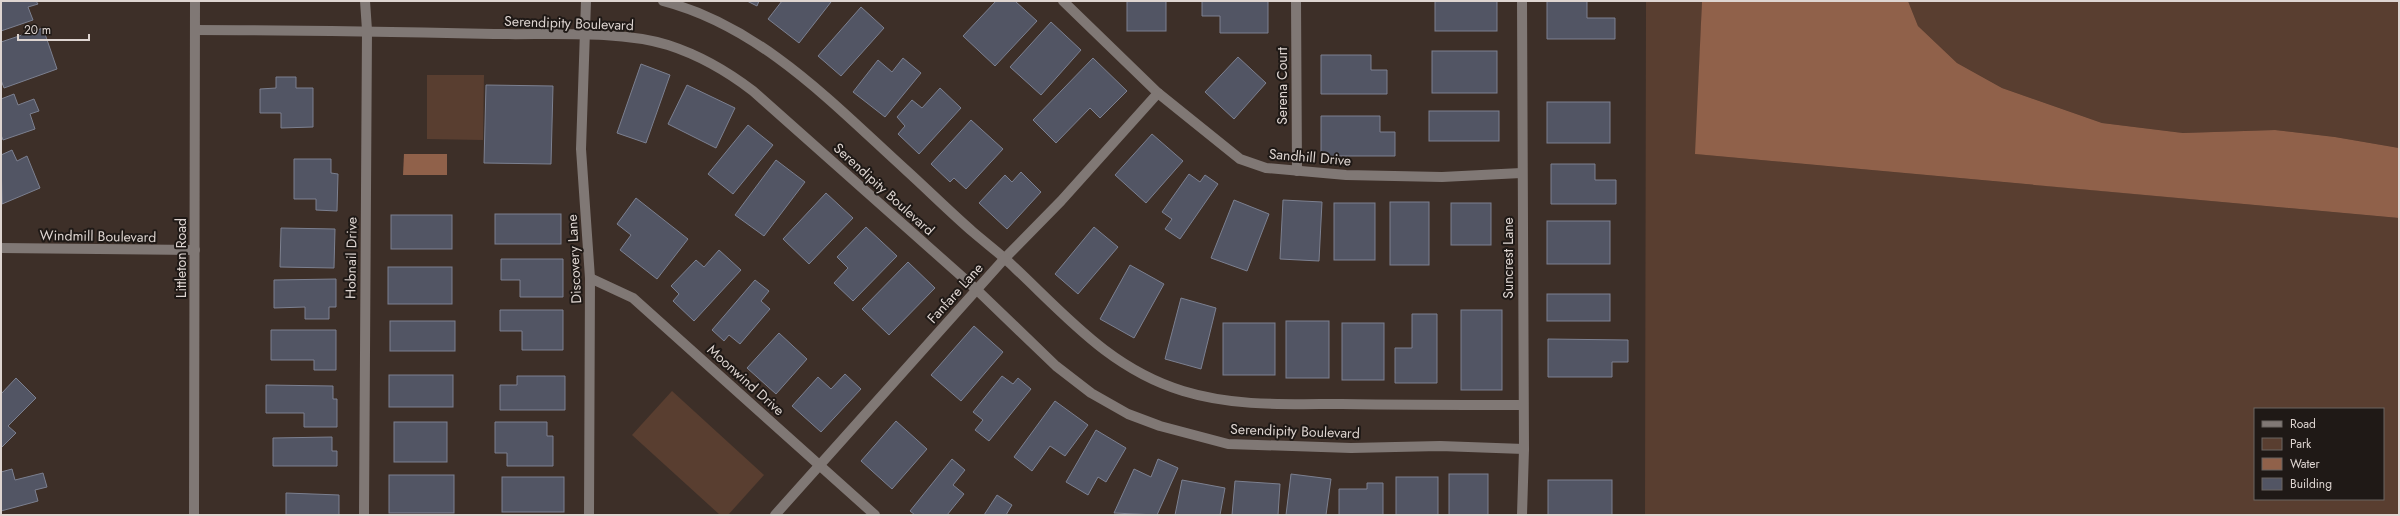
<svg xmlns="http://www.w3.org/2000/svg" width="2400" height="516" font-family="Jost,sans-serif">
	<style>
		.green { fill: #593e30; fill-rule: evenodd }
		.water { fill: #90614a }
		.building { fill: #525564; stroke: #7c8090 }
		.lines { fill: none; stroke-linecap: round; stroke-linejoin: round }
		.minor { stroke: #807875; stroke-width: 10 }
		.labels { text-anchor: middle; stroke-width: 4; stroke-linejoin: round; paint-order: stroke }
		.street-label { font-size: 14px; fill: #ded5d1; stroke: #1f1916 }
	</style>
	<rect width="100%" height="100%" fill="#3d2f28"/>
	<g class="green">
		<path d="M 1646,1 L 1702,1 L 1696,154 L 2399,218 L 2399,515 L 1645,515 ZM 2255,409 L 2383,409 L 2383,499 L 2255,499 Z"/>
		<path d="M 1908,1 L 2399,1 L 2399,148 L 2335,137 L 2275,130 L 2183,133 L 2102,123 L 2002,88 L 1957,63 L 1918,26 Z"/>
		<path d="M 427,75 L 484,75 L 483,140 L 427,139 Z"/>
		<path d="M 672,391 L 764,475 L 728,515 L 720,515 L 632,435 Z"/>
	</g>
	<g class="water">
		<path d="M 1702,1 L 1908,1 L 1918,26 L 1957,63 L 2002,88 L 2102,123 L 2183,133 L 2275,130 L 2335,137 L 2399,148 L 2399,218 L 1695,154 Z"/>
		<path d="M 404,154 L 447,154 L 447,175 L 403,175 Z"/>
	</g>
	<g class="building">
		<path d="M 1,1 L 36,1 L 38,4 L 28,7 L 33,20 L 1,31 Z"/>
		<path d="M 747,1 L 759,1 L 757,6 Z"/>
		<path d="M 782,1 L 830,1 L 831,2 L 799,43 L 768,19 Z"/>
		<path d="M 996,1 L 1015,1 L 1037,21 L 995,66 L 963,36 Z"/>
		<rect x="1127" y="1" width="39" height="30"/>
		<path d="M 1202,1 L 1268,1 L 1268,33 L 1220,33 L 1220,16 L 1202,16 Z"/>
		<rect x="1435" y="1" width="62" height="30"/>
		<path d="M 1547,1 L 1587,1 L 1587,18 L 1615,18 L 1615,39 L 1547,39 Z"/>
		<path d="M 861,7 L 884,28 L 841,76 L 818,56 Z"/>
		<path d="M 1051,22 L 1081,50 L 1041,95 L 1010,67 Z"/>
		<path d="M 43,28 L 57,69 L 4,88 L 1,80 L 1,42 Z"/>
		<rect x="1432" y="51" width="65" height="42"/>
		<path d="M 1321,55 L 1371,55 L 1371,70 L 1387,70 L 1387,94 L 1321,94 Z"/>
		<path d="M 1238,57 L 1266,83 L 1234,119 L 1205,92 Z"/>
		<path d="M 903,58 L 921,73 L 885,117 L 853,92 L 878,60 L 892,72 Z"/>
		<path d="M 1093,58 L 1127,91 L 1100,118 L 1090,108 L 1056,143 L 1033,120 Z"/>
		<path d="M 641,64 L 670,75 L 646,143 L 617,133 Z"/>
		<path d="M 276,77 L 296,77 L 296,88 L 313,88 L 313,127 L 281,128 L 281,113 L 260,113 L 260,89 L 276,88 Z"/>
		<path d="M 486,85 L 553,86 L 551,164 L 484,163 Z"/>
		<path d="M 687,85 L 735,108 L 716,148 L 668,124 Z"/>
		<path d="M 940,88 L 961,108 L 919,154 L 898,134 L 905,126 L 897,117 L 912,100 L 922,108 Z"/>
		<path d="M 14,94 L 18,105 L 34,99 L 39,111 L 30,114 L 35,129 L 3,140 L 1,135 L 1,99 Z"/>
		<rect x="1547" y="102" width="63" height="41"/>
		<rect x="1429" y="111" width="70" height="30"/>
		<path d="M 1321,116 L 1380,116 L 1380,132 L 1395,132 L 1395,156 L 1321,156 Z"/>
		<path d="M 971,120 L 1003,149 L 966,189 L 954,178 L 950,182 L 931,164 Z"/>
		<path d="M 748,125 L 773,145 L 733,194 L 708,174 Z"/>
		<path d="M 1152,134 L 1183,161 L 1146,203 L 1115,175 Z"/>
		<path d="M 12,150 L 17,161 L 27,156 L 40,188 L 2,204 L 1,155 Z"/>
		<path d="M 294,159 L 331,159 L 331,173 L 338,174 L 337,211 L 316,210 L 316,199 L 294,199 Z"/>
		<path d="M 776,160 L 805,182 L 764,236 L 735,215 Z"/>
		<path d="M 1551,164 L 1595,164 L 1595,180 L 1616,180 L 1616,204 L 1551,204 Z"/>
		<path d="M 1021,172 L 1041,192 L 1007,229 L 979,203 L 1005,175 L 1012,182 Z"/>
		<path d="M 1189,174 L 1200,182 L 1205,175 L 1218,184 L 1180,239 L 1165,229 L 1172,219 L 1162,212 Z"/>
		<path d="M 826,193 L 853,218 L 809,264 L 783,239 Z"/>
		<path d="M 636,198 L 688,239 L 657,279 L 620,250 L 631,235 L 617,224 Z"/>
		<path d="M 1234,200 L 1269,214 L 1247,271 L 1211,258 Z"/>
		<path d="M 1283,200 L 1322,202 L 1319,261 L 1280,259 Z"/>
		<rect x="1390" y="202" width="39" height="63"/>
		<rect x="1334" y="203" width="41" height="57"/>
		<rect x="1451" y="203" width="40" height="42"/>
		<rect x="495" y="214" width="66" height="30"/>
		<rect x="391" y="215" width="61" height="34"/>
		<rect x="1547" y="221" width="63" height="43"/>
		<path d="M 866,227 L 897,256 L 853,301 L 834,283 L 848,268 L 837,257 Z"/>
		<path d="M 1094,227 L 1118,247 L 1078,294 L 1055,274 Z"/>
		<path d="M 281,228 L 335,229 L 334,268 L 280,267 Z"/>
		<path d="M 719,250 L 741,270 L 694,321 L 673,301 L 679,294 L 671,286 L 696,260 L 704,267 Z"/>
		<path d="M 501,259 L 563,259 L 563,297 L 520,297 L 520,280 L 501,280 Z"/>
		<path d="M 908,262 L 935,288 L 889,335 L 862,309 Z"/>
		<path d="M 1130,265 L 1164,284 L 1134,338 L 1100,319 Z"/>
		<rect x="388" y="267" width="64" height="37"/>
		<path d="M 336,279 L 336,307 L 329,307 L 329,319 L 305,319 L 305,307 L 274,308 L 274,280 Z"/>
		<path d="M 755,280 L 769,291 L 761,301 L 770,309 L 740,344 L 729,335 L 724,341 L 712,330 Z"/>
		<rect x="1547" y="294" width="63" height="27"/>
		<path d="M 1181,298 L 1216,308 L 1201,369 L 1165,359 Z"/>
		<path d="M 500,310 L 563,310 L 563,350 L 522,350 L 522,331 L 500,331 Z"/>
		<rect x="1461" y="310" width="41" height="80"/>
		<path d="M 1412,314 L 1437,314 L 1437,383 L 1395,383 L 1395,348 L 1412,348 Z"/>
		<rect x="390" y="321" width="65" height="30"/>
		<rect x="1286" y="321" width="43" height="57"/>
		<rect x="1223" y="323" width="52" height="52"/>
		<rect x="1342" y="323" width="42" height="57"/>
		<path d="M 974,326 L 1003,352 L 961,401 L 931,375 Z"/>
		<path d="M 271,330 L 336,330 L 336,370 L 314,370 L 314,360 L 271,360 Z"/>
		<path d="M 779,333 L 807,359 L 776,394 L 747,368 Z"/>
		<path d="M 1548,339 L 1628,340 L 1628,362 L 1612,362 L 1612,377 L 1548,377 Z"/>
		<path d="M 845,374 L 861,389 L 821,432 L 792,406 L 818,377 L 831,389 Z"/>
		<rect x="389" y="375" width="64" height="32"/>
		<path d="M 517,376 L 565,376 L 565,410 L 500,410 L 500,385 L 517,385 Z"/>
		<path d="M 1002,376 L 1013,384 L 1018,378 L 1031,389 L 989,441 L 975,430 L 983,420 L 973,412 Z"/>
		<path d="M 16,378 L 36,398 L 8,426 L 16,433 L 1,448 L 1,394 Z"/>
		<path d="M 266,385 L 333,386 L 333,399 L 337,399 L 337,427 L 304,427 L 304,413 L 266,413 Z"/>
		<path d="M 1055,401 L 1088,425 L 1065,456 L 1050,446 L 1032,471 L 1014,457 Z"/>
		<path d="M 896,421 L 927,449 L 892,489 L 861,461 Z"/>
		<rect x="394" y="422" width="53" height="40"/>
		<path d="M 495,422 L 547,422 L 547,436 L 553,436 L 553,466 L 507,466 L 507,453 L 495,453 Z"/>
		<path d="M 1096,430 L 1126,448 L 1106,482 L 1098,477 L 1088,495 L 1066,482 Z"/>
		<path d="M 332,437 L 332,451 L 337,451 L 337,466 L 273,466 L 273,438 Z"/>
		<path d="M 952,459 L 965,470 L 953,485 L 964,494 L 947,515 L 915,515 L 910,511 Z"/>
		<path d="M 1158,459 L 1178,468 L 1157,515 L 1114,513 L 1134,469 L 1151,477 Z"/>
		<path d="M 12,469 L 15,480 L 43,473 L 47,487 L 35,490 L 38,501 L 1,511 L 1,472 Z"/>
		<path d="M 1291,474 L 1331,479 L 1326,515 L 1286,515 Z"/>
		<rect x="1449" y="474" width="39" height="41"/>
		<rect x="389" y="475" width="65" height="38"/>
		<rect x="502" y="477" width="62" height="35"/>
		<rect x="1396" y="477" width="42" height="38"/>
		<path d="M 1182,480 L 1225,488 L 1220,515 L 1175,515 Z"/>
		<rect x="1548" y="480" width="64" height="35"/>
		<path d="M 1235,481 L 1280,484 L 1278,515 L 1232,515 Z"/>
		<path d="M 1367,483 L 1383,483 L 1383,515 L 1339,515 L 1339,489 L 1367,489 Z"/>
		<path d="M 286,493 L 339,495 L 339,515 L 286,515 Z"/>
		<path d="M 997,495 L 1012,505 L 1006,515 L 984,515 Z"/>
	</g>
	<g class="lines">
		<g class="minor">
			<path d="M 586,1 L 581,149 L 590,278 L 589,515"/>
			<path d="M 663,1 C 762,27 833,104 907,171 C 929,191 950,212 973,232 C 987,244 1002,255 1015,268 C 1067,317 1111,369 1183,391 C 1235,407 1288,404 1342,404 C 1402,405 1462,405 1522,405"/>
			<path d="M 1063,1 L 1158,93 L 1240,159 L 1266,168 L 1346,175 L 1442,177 L 1521,173"/>
			<path d="M 1296,1 L 1297,171"/>
			<path d="M 195,30 C 296,30 396,32 497,34 C 550,35 618,30 668,45 C 699,55 727,71 753,91 L 977,290 L 1056,366 L 1091,393 L 1128,414 L 1160,426 L 1228,444 L 1351,448 L 1440,446 L 1524,449"/>
			<path d="M 1,248 L 195,250"/>
			<path d="M 590,278 L 633,298 L 875,515"/>
			<path d="M 194,515 L 195,1"/>
			<path d="M 364,515 L 367,30 L 365,1"/>
			<path d="M 775,515 L 1005,258 L 1061,201 L 1158,93"/>
			<path d="M 1522,515 L 1524,449 L 1522,1"/>
		</g>
	</g>
	<g class="labels">
		<g class="street-label">
			<text transform="translate(569 23) rotate(2)" y="5">Serendipity Boulevard</text>
			<text transform="translate(1282 86) rotate(-90)" y="5">Serena Court</text>
			<text transform="translate(1310 157) rotate(5)" y="5">Sandhill Drive</text>
			<text transform="translate(884 189) rotate(42)" y="5">Serendipity Boulevard</text>
			<text transform="translate(98 236) rotate(1)" y="5">Windmill Boulevard</text>
			<text transform="translate(181 258) rotate(-90)" y="5">Littleton Road</text>
			<text transform="translate(351 258) rotate(-89)" y="5">Hobnail Drive</text>
			<text transform="translate(1508 258) rotate(-90)" y="5">Suncrest Lane</text>
			<text transform="translate(574 259) rotate(-93)" y="5">Discovery Lane</text>
			<text transform="translate(955 293) rotate(-48)" y="5">Fanfare Lane</text>
			<text transform="translate(746 380) rotate(42)" y="5">Moonwind Drive</text>
			<text transform="translate(1295 431) rotate(2)" y="5">Serendipity Boulevard</text>
		</g>
	</g>
	<rect width="2400" height="516" fill="none" stroke="#ded5d1" stroke-width="4"/>
	<rect x="2254" y="408" width="130" height="92" fill="#1f1916" stroke="#6b6461"/>
	<rect x="2262" y="421" width="20" height="6" fill="#807875" stroke="#6b6461"/>
	<text x="2290" y="428" font-size="12" fill="#ded5d1">Road</text>
	<rect x="2262" y="438" width="20" height="12" fill="#593e30" stroke="#6b6461"/>
	<text x="2290" y="448" font-size="12" fill="#ded5d1">Park</text>
	<rect x="2262" y="458" width="20" height="12" fill="#90614a" stroke="#6b6461"/>
	<text x="2290" y="468" font-size="12" fill="#ded5d1">Water</text>
	<rect x="2262" y="478" width="20" height="12" fill="#525564" stroke="#6b6461"/>
	<text x="2290" y="488" font-size="12" fill="#ded5d1">Building</text>
	<path d="M18 34v6h71v-6" fill="none" stroke="#ded5d1" stroke-width="2"/>
	<text x="24" y="34" font-size="12" fill="#ded5d1" stroke="#1f1916" stroke-width="3" paint-order="stroke">20 m</text>
</svg>
